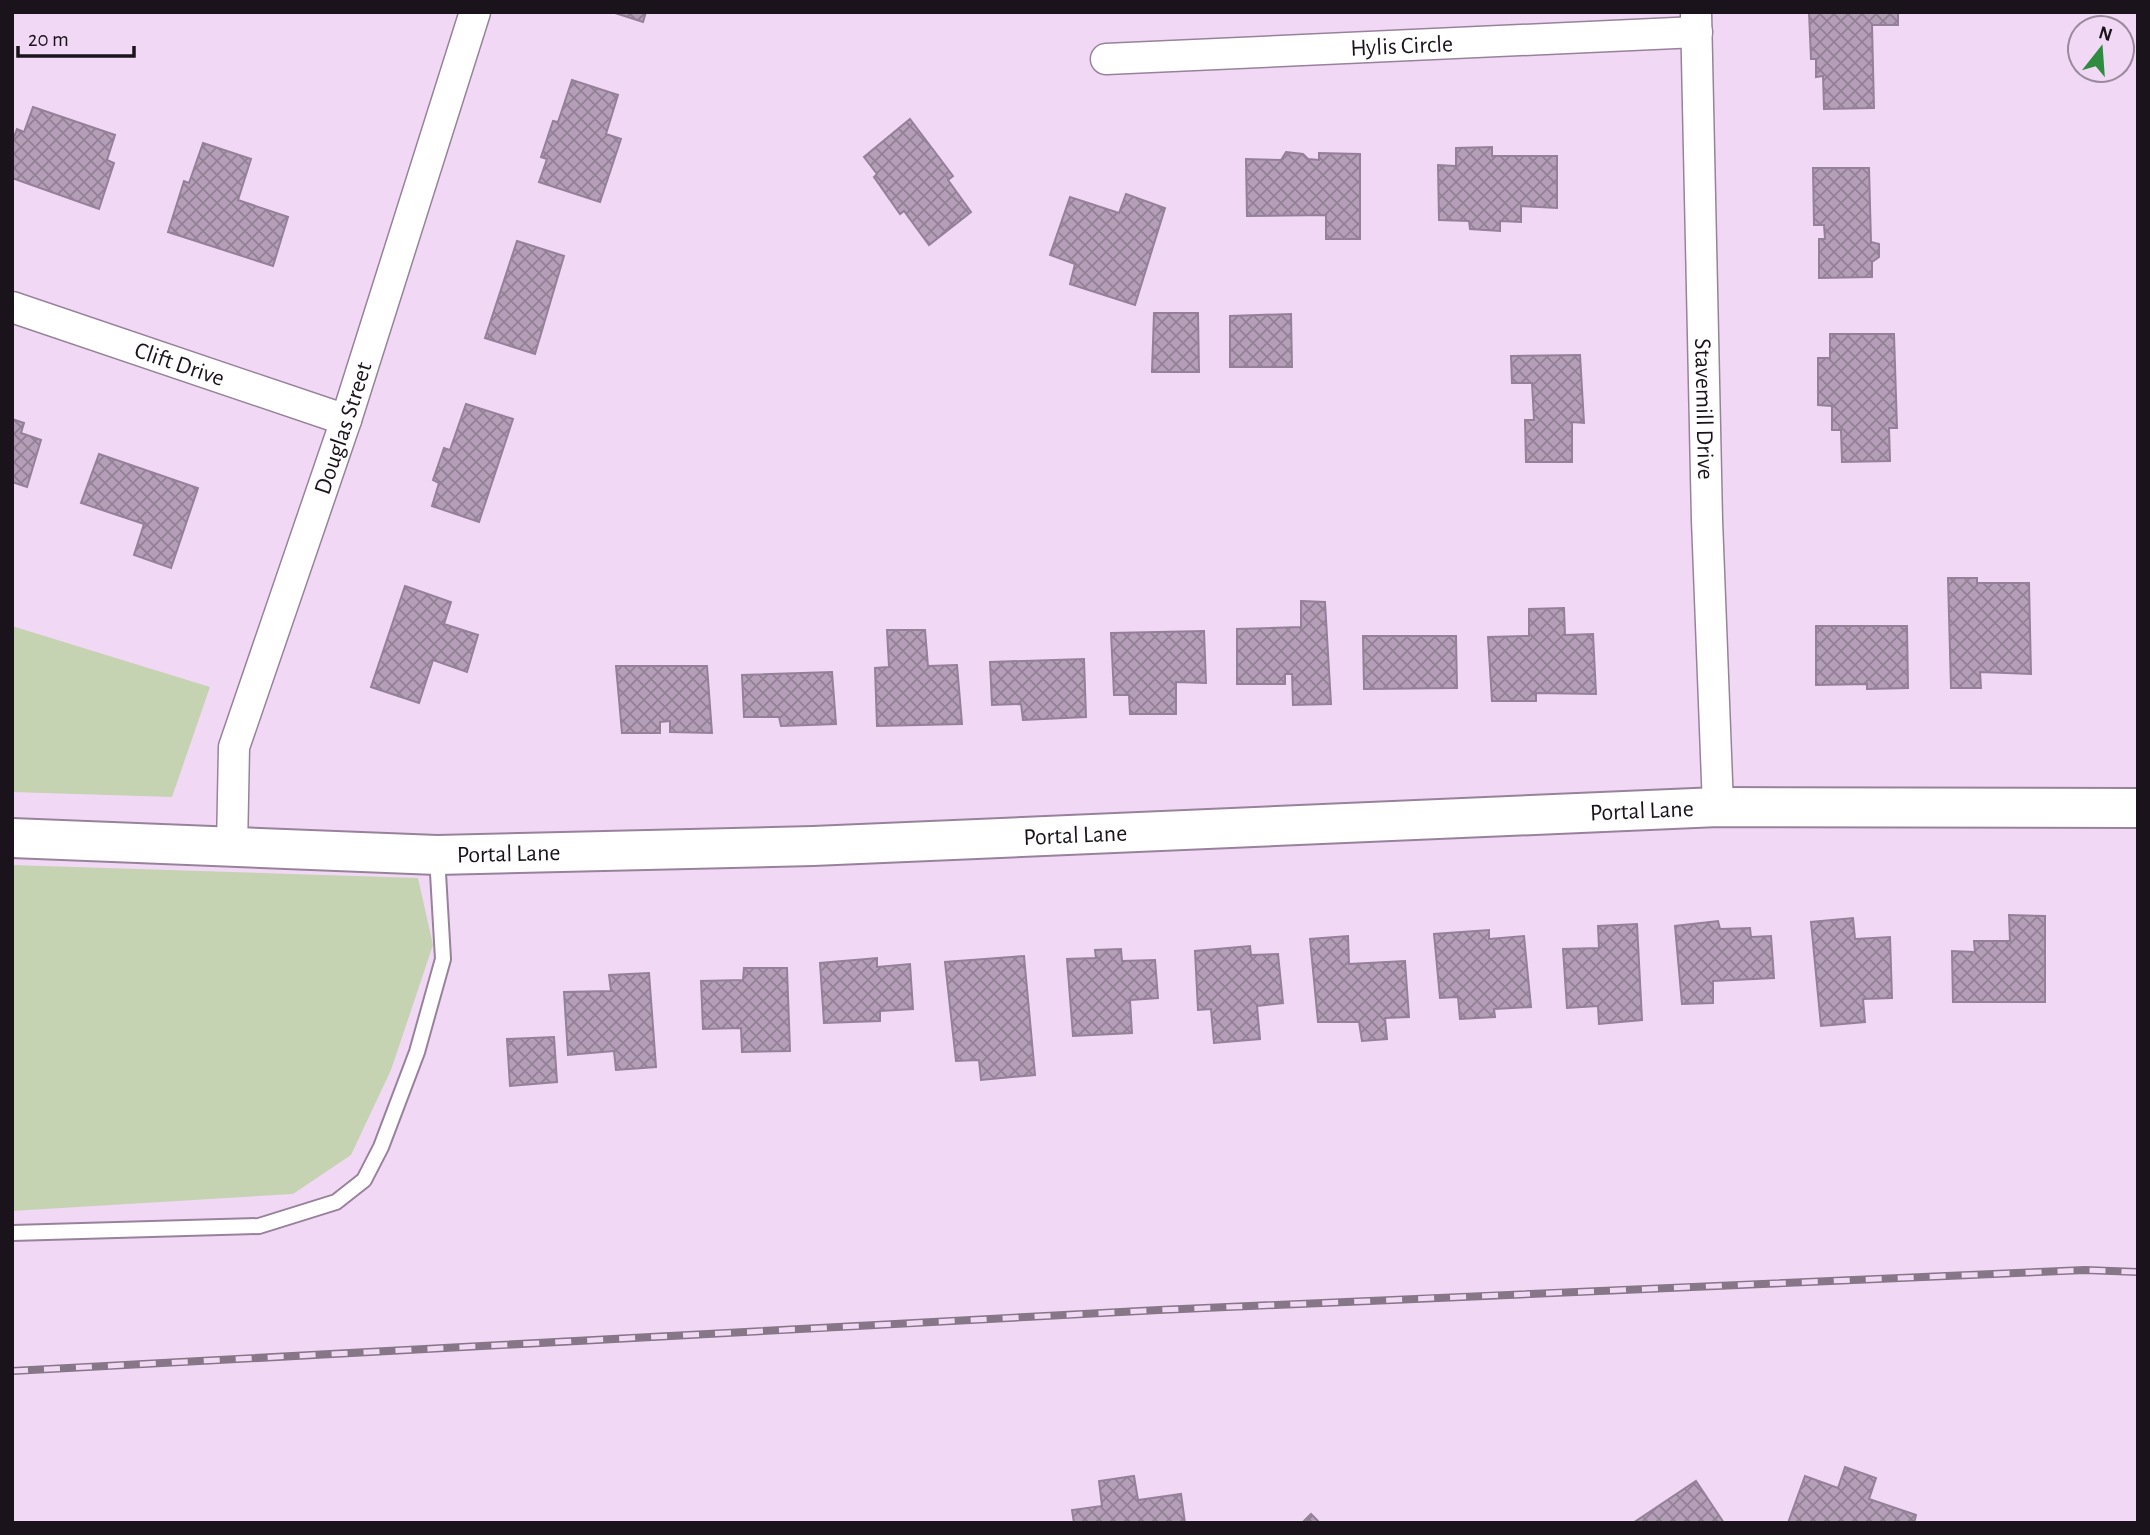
<svg xmlns="http://www.w3.org/2000/svg" width="2150" height="1535" font-family="'Alegreya Sans',sans-serif">
	<style>
		.grass { fill: #c5d3b2 }
		.building { fill: url(#building-cross-hatch); stroke: #958099; stroke-width: 2 }
		.lines { fill: none; stroke-linecap: round; stroke-linejoin: round }
		.lane-casing { stroke: #98829b; stroke-width: 18 }
		.street-casing { stroke: #98829b; stroke-width: 33 }
		.secondary-casing { stroke: #98829b; stroke-width: 42 }
		.lane { stroke: #fff; stroke-width: 14 }
		.street { stroke: #fff; stroke-width: 30 }
		.secondary { stroke: #fff; stroke-width: 38 }
		.rail-casing { stroke: #867688; stroke-width: 8 }
		.rail { stroke: #f1d9f5; stroke-width: 5; stroke-dasharray: 16; stroke-linecap: butt }
		.labels { text-anchor: middle; stroke-width: 7; stroke-linejoin: round; paint-order: stroke }
		.street-label { font-size: 24px; fill: #1b131c; stroke: #f1d9f5 }
	</style>
	<defs>
		<pattern id="building-cross-hatch" width="8" height="8" patternUnits="userSpaceOnUse" patternTransform="scale(1.75)"><rect width="8" height="8" fill="#b59eb8"/><path d="M0 0l8 8M0 8l8-8" fill="none" stroke="#928095"/></pattern>
	</defs>
	<rect width="100%" height="100%" fill="#f1d9f5"/>
	<g class="grass">
		<path d="M 12,626 L 210,687 L 172,797 L 12,792 Z"/>
		<path d="M 12,865 L 418,878 L 433,945 L 391,1070 L 351,1155 L 293,1194 L 12,1211 Z"/>
	</g>
	<g class="building">
		<path d="M 612,12 L 646,12 L 643,22 Z"/>
		<path d="M 1809,12 L 1898,12 L 1898,25 L 1872,25 L 1874,108 L 1824,109 L 1823,76 L 1816,77 L 1816,59 L 1811,59 Z"/>
		<path d="M 572,80 L 618,95 L 606,134 L 621,139 L 600,202 L 539,182 L 547,159 L 541,157 L 553,121 L 558,122 Z"/>
		<path d="M 33,107 L 115,135 L 107,160 L 114,163 L 99,209 L 12,178 L 12,142 L 17,129 L 24,132 Z"/>
		<path d="M 910,119 L 953,176 L 948,180 L 971,212 L 929,245 L 904,211 L 900,214 L 874,177 L 877,174 L 864,157 Z"/>
		<path d="M 203,143 L 251,159 L 238,200 L 288,217 L 273,266 L 168,232 L 184,181 L 189,183 Z"/>
		<path d="M 1492,147 L 1492,156 L 1557,156 L 1557,208 L 1521,206 L 1521,222 L 1500,221 L 1500,231 L 1470,229 L 1469,221 L 1439,220 L 1438,165 L 1456,166 L 1456,148 Z"/>
		<path d="M 1286,152 L 1303,154 L 1308,159 L 1319,160 L 1319,153 L 1360,154 L 1360,239 L 1326,239 L 1326,215 L 1247,216 L 1246,159 L 1281,160 Z"/>
		<path d="M 1813,168 L 1869,168 L 1871,242 L 1879,244 L 1879,257 L 1872,262 L 1872,277 L 1819,278 L 1819,239 L 1825,239 L 1824,225 L 1814,225 Z"/>
		<path d="M 1126,194 L 1165,208 L 1135,305 L 1070,284 L 1075,264 L 1050,255 L 1070,197 L 1119,213 Z"/>
		<path d="M 517,241 L 564,256 L 535,354 L 485,338 Z"/>
		<path d="M 1154,313 L 1198,313 L 1199,372 L 1152,372 Z"/>
		<path d="M 1291,314 L 1292,367 L 1230,367 L 1230,316 Z"/>
		<path d="M 1830,334 L 1894,334 L 1897,428 L 1889,428 L 1890,461 L 1842,462 L 1841,430 L 1832,430 L 1832,406 L 1818,405 L 1818,358 L 1830,358 Z"/>
		<path d="M 1580,355 L 1584,423 L 1572,422 L 1572,462 L 1526,462 L 1525,420 L 1534,420 L 1532,383 L 1512,383 L 1511,356 Z"/>
		<path d="M 466,404 L 513,419 L 479,522 L 432,506 L 439,483 L 433,480 L 444,448 L 450,450 Z"/>
		<path d="M 12,419 L 24,423 L 21,433 L 41,440 L 27,487 L 12,482 Z"/>
		<path d="M 99,454 L 198,488 L 171,568 L 134,555 L 144,524 L 81,503 Z"/>
		<path d="M 1948,578 L 1977,578 L 1977,583 L 2029,583 L 2031,674 L 1980,672 L 1981,688 L 1951,688 Z"/>
		<path d="M 405,586 L 451,602 L 444,624 L 478,635 L 467,672 L 433,660 L 419,703 L 371,687 Z"/>
		<path d="M 1301,601 L 1325,602 L 1331,704 L 1293,705 L 1292,674 L 1285,674 L 1285,684 L 1237,684 L 1237,629 L 1301,627 Z"/>
		<path d="M 1564,608 L 1565,635 L 1593,634 L 1596,694 L 1536,693 L 1536,701 L 1492,701 L 1488,637 L 1529,636 L 1529,609 Z"/>
		<path d="M 1816,626 L 1907,626 L 1908,688 L 1867,689 L 1867,684 L 1816,685 Z"/>
		<path d="M 887,630 L 925,630 L 928,666 L 957,665 L 962,724 L 877,726 L 875,668 L 889,667 Z"/>
		<path d="M 1204,631 L 1206,683 L 1176,682 L 1176,714 L 1130,714 L 1129,695 L 1114,695 L 1111,633 Z"/>
		<path d="M 1363,636 L 1456,636 L 1457,688 L 1364,689 Z"/>
		<path d="M 1084,659 L 1086,717 L 1023,720 L 1021,704 L 992,705 L 990,662 Z"/>
		<path d="M 616,666 L 707,666 L 712,733 L 670,732 L 670,721 L 660,722 L 660,733 L 622,733 Z"/>
		<path d="M 832,672 L 836,724 L 781,726 L 779,717 L 744,717 L 742,675 Z"/>
		<path d="M 2009,915 L 2045,916 L 2045,1002 L 1953,1002 L 1952,951 L 1975,952 L 1974,941 L 2010,941 Z"/>
		<path d="M 1853,918 L 1855,939 L 1890,937 L 1892,998 L 1863,999 L 1865,1022 L 1821,1026 L 1811,922 Z"/>
		<path d="M 1718,921 L 1720,929 L 1750,928 L 1751,937 L 1771,936 L 1774,978 L 1713,981 L 1713,1003 L 1682,1004 L 1675,926 Z"/>
		<path d="M 1637,924 L 1642,1020 L 1599,1024 L 1598,1006 L 1567,1008 L 1563,949 L 1599,948 L 1598,926 Z"/>
		<path d="M 1489,930 L 1489,939 L 1524,936 L 1531,1007 L 1494,1009 L 1495,1017 L 1460,1019 L 1458,997 L 1440,998 L 1434,934 Z"/>
		<path d="M 1348,936 L 1349,964 L 1405,961 L 1409,1017 L 1385,1018 L 1387,1039 L 1362,1041 L 1359,1022 L 1318,1022 L 1310,939 Z"/>
		<path d="M 1250,946 L 1251,955 L 1278,954 L 1283,1003 L 1257,1006 L 1260,1039 L 1214,1043 L 1211,1009 L 1198,1010 L 1195,951 Z"/>
		<path d="M 1121,949 L 1122,961 L 1155,960 L 1158,998 L 1130,1000 L 1132,1033 L 1073,1036 L 1067,959 L 1096,958 L 1095,950 Z"/>
		<path d="M 1024,956 L 1035,1075 L 981,1080 L 979,1060 L 956,1061 L 945,962 Z"/>
		<path d="M 877,958 L 877,967 L 910,964 L 913,1009 L 880,1011 L 880,1021 L 824,1023 L 820,963 Z"/>
		<path d="M 744,968 L 787,968 L 790,1051 L 742,1052 L 741,1028 L 703,1029 L 701,981 L 743,980 Z"/>
		<path d="M 649,973 L 656,1067 L 616,1070 L 614,1051 L 568,1055 L 564,992 L 611,991 L 609,975 Z"/>
		<path d="M 554,1037 L 557,1082 L 510,1086 L 507,1039 Z"/>
		<path d="M 1845,1467 L 1876,1478 L 1869,1499 L 1916,1515 L 1914,1523 L 1788,1523 L 1805,1476 L 1838,1488 Z"/>
		<path d="M 1134,1476 L 1138,1500 L 1181,1494 L 1185,1523 L 1074,1523 L 1072,1510 L 1102,1506 L 1099,1481 Z"/>
		<path d="M 1696,1481 L 1724,1523 L 1633,1523 Z"/>
		<path d="M 1311,1514 L 1320,1523 L 1302,1523 Z"/>
	</g>
	<g class="lines">
		<g class="lane-casing">
			<path id="lane" d="M 12,1233 L 259,1226 L 336,1202 L 364,1180 L 381,1147 L 417,1052 L 443,959 L 437,856"/>
		</g>
		<g class="street-casing">
			<g id="street">
				<path id="s1" d="M 1696,12 L 1707,520 L 1718,807"/>
				<path id="s2" d="M 1106,59 L 1697,32"/>
				<path id="s3" d="M 12,307 L 346,420"/>
				<path id="s4" d="M 232,848 L 234,747 L 346,420 L 475,12"/>
			</g>
		</g>
		<g class="secondary-casing">
			<g id="secondary">
				<path id="s5" d="M 12,838 L 437,855 L 813,846 L 1718,807 L 2138,808"/>
			</g>
		</g>
		<use href="#lane" class="lane"/>
		<use href="#street" class="street"/>
		<use href="#secondary" class="secondary"/>
		<g class="rail-casing">
			<path id="rail" d="M 12,1371 L 1159,1310 L 2085,1270 L 2138,1272"/>
		</g>
		<use href="#rail" class="rail"/>
	</g>
	<g class="labels">
		<g class="street-label">
			<text dy="8" stroke="none"><textPath href="#s2" startOffset="296">Hylis Circle</textPath></text>
			<text dy="8" stroke="none"><textPath href="#s3" startOffset="177">Clift Drive</textPath></text>
			<text dy="8" stroke="none"><textPath href="#s1" startOffset="397">Stavemill Drive</textPath></text>
			<text dy="8" stroke="none"><textPath href="#s4" startOffset="438">Douglas Street</textPath></text>
			<text dy="8" stroke="none"><textPath href="#s5" startOffset="1631">Portal Lane</textPath></text>
			<text dy="8" stroke="none"><textPath href="#s5" startOffset="1064">Portal Lane</textPath></text>
			<text dy="8" stroke="none"><textPath href="#s5" startOffset="497">Portal Lane</textPath></text>
		</g>
	</g>
	<rect width="2150" height="1535" fill="none" stroke="#1b131c" stroke-width="28"/>
	<g transform="translate(2101 49) rotate(17)"><circle r="33" fill="#f1d9f5" stroke="#9b8a9e" stroke-width="2"/>
	<path d="M0-5L12 26L0 18L-12 26Z" fill="#2d8c3f"/>
	<text y="-10" font-size="19" font-weight="bold" text-anchor="middle" fill="#1b131c">N</text>
	</g>
	<path d="M18 46v10h116v-10" fill="none" stroke="#1b131c" stroke-width="3.5"/>
	<text x="28" y="46" font-size="21" fill="#1b131c" stroke="#f1d9f5" stroke-width="5" paint-order="stroke">20 m</text>
</svg>
